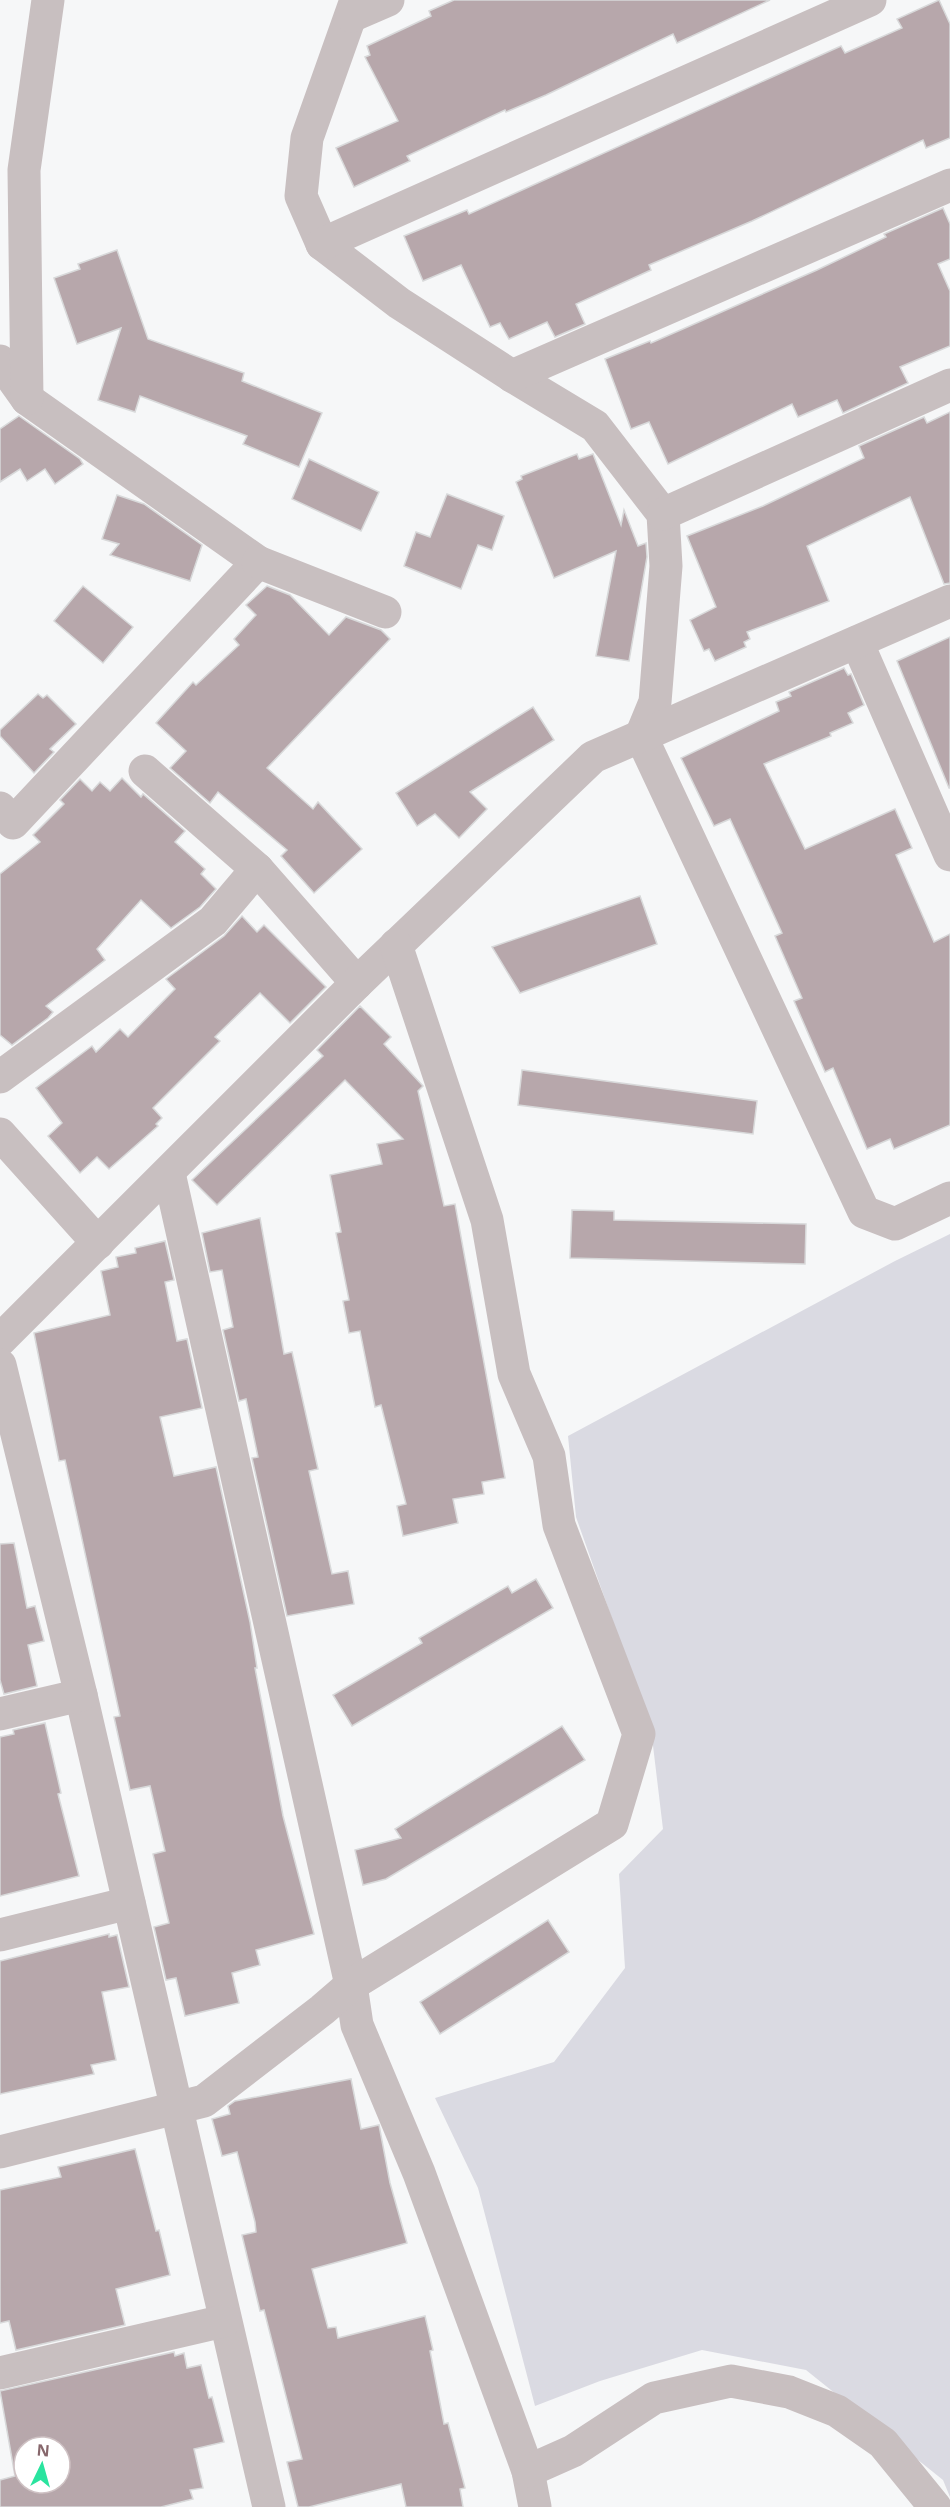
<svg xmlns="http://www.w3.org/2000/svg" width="950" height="2507" font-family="'Open Sans',sans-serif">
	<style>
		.green { fill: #dadae2 }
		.building { fill: #b7a7ab; stroke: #d8d9da; stroke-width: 1.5; fill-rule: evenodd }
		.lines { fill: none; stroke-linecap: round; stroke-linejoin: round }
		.street { stroke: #c8bfc0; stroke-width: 33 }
	</style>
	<rect width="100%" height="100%" fill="#f6f7f8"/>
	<path class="green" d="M 950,1234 L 950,2497 L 943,2480 L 806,2370 L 702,2350 L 600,2381 L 535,2406 L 478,2188 L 435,2098 L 554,2062 L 625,1968 L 619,1874 L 663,1829 L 651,1729 L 576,1517 L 568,1436 L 895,1261 Z"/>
	<g class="building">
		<path d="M 454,0 L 770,0 L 677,43 L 673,34 L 546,95 L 506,112 L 505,110 L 407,156 L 410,161 L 354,187 L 336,148 L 398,121 L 365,57 L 370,55 L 367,46 L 431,16 L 429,11 Z"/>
		<path d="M 939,0 L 950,24 L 950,138 L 926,148 L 923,140 L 752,221 L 649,265 L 651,270 L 576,304 L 585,324 L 555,337 L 547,322 L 509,339 L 500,323 L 490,327 L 461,265 L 423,281 L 404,236 L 467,210 L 469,214 L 841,46 L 845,53 L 902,28 L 897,19 Z"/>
		<path d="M 943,208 L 950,224 L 950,259 L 938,264 L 950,291 L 950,346 L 900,367 L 908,383 L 843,413 L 837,400 L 798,417 L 792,404 L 668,464 L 649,422 L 631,429 L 605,359 L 650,341 L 651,343 L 817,270 L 886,237 L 884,234 Z"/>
		<path d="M 117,250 L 148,339 L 244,373 L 242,381 L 322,413 L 299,467 L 243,444 L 247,436 L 140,396 L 135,412 L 98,400 L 121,328 L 77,344 L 54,278 L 80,269 L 78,264 Z"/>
		<path d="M 950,412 L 950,583 L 944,584 L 910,497 L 807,546 L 829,601 L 747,632 L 750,639 L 744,642 L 746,647 L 715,661 L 709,649 L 704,651 L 690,620 L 716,607 L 687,536 L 763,506 L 864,458 L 859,446 L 924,417 L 927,423 Z"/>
		<path d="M 19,416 L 80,459 L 83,464 L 55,484 L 45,469 L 27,481 L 20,469 L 0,482 L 0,429 Z"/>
		<path d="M 577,454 L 579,459 L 593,454 L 621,525 L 624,510 L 638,546 L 646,543 L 647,557 L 629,661 L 596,656 L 616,551 L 554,578 L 516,482 L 522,479 L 521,476 Z"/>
		<path d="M 309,459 L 379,492 L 361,531 L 292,499 Z"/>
		<path d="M 447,494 L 504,516 L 492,550 L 478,545 L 461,589 L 404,566 L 416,532 L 430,537 Z"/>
		<path d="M 117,495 L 144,504 L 202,545 L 190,581 L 110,555 L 119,544 L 102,539 Z"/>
		<path d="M 83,586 L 133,627 L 103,663 L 54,621 Z"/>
		<path d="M 267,586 L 290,595 L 329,635 L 346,617 L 381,630 L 390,639 L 267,768 L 313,809 L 318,802 L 362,849 L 314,893 L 281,856 L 287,850 L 218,792 L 210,803 L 170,768 L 186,751 L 156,723 L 193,682 L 196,685 L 239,645 L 234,639 L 256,615 L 246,605 Z"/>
		<path d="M 950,637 L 950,788 L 949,788 L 897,661 Z"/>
		<path d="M 844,668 L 848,675 L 851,674 L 864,705 L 848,713 L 853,723 L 830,733 L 831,736 L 764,764 L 805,849 L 895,809 L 912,848 L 896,855 L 934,942 L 950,934 L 950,1125 L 894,1149 L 890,1139 L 867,1149 L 833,1068 L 825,1072 L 794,1001 L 802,998 L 775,936 L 782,933 L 730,819 L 714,826 L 681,758 L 779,711 L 776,702 L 791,696 L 789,692 Z"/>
		<path d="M 38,694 L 43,698 L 47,695 L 76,724 L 50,749 L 54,752 L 34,773 L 0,736 L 0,730 Z"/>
		<path d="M 533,707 L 554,740 L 470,792 L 487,809 L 459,838 L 435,814 L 417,826 L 396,793 Z"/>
		<path d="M 122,778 L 141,797 L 143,794 L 185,831 L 175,842 L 205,869 L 201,874 L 216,889 L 200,907 L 171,928 L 141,900 L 97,949 L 105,960 L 46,1006 L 53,1012 L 48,1018 L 12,1045 L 0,1035 L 0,874 L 40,842 L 33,835 L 64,804 L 60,800 L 80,779 L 92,791 L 100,782 L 110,791 Z"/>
		<path d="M 640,896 L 657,944 L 520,993 L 492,947 Z"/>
		<path d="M 242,916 L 257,932 L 264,925 L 326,987 L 290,1023 L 260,993 L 215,1037 L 220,1041 L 153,1108 L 162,1118 L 156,1124 L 158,1126 L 109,1169 L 97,1157 L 80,1173 L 48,1136 L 62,1123 L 36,1088 L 92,1046 L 96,1052 L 120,1029 L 128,1037 L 175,989 L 166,979 L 224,936 Z"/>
		<path d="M 360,1006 L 391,1037 L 384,1044 L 423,1086 L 418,1091 L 444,1206 L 455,1204 L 505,1478 L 482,1482 L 484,1494 L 453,1499 L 458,1523 L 403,1536 L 397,1506 L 406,1504 L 381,1405 L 375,1407 L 360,1331 L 349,1333 L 343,1301 L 349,1300 L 336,1233 L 341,1232 L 330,1175 L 382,1164 L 377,1144 L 403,1139 L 345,1080 L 217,1205 L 192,1180 L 323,1056 L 317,1050 Z"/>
		<path d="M 522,1070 L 757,1101 L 753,1134 L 518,1105 Z"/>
		<path d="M 572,1210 L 614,1211 L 614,1220 L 806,1224 L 805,1264 L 570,1258 Z"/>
		<path d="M 260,1218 L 284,1354 L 292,1352 L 318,1469 L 309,1471 L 332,1574 L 348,1571 L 354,1604 L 287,1616 L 252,1458 L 258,1457 L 246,1399 L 239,1401 L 223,1330 L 233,1327 L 222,1270 L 210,1272 L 202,1233 Z"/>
		<path d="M 165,1241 L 174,1280 L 165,1282 L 177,1341 L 187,1339 L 202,1408 L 160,1417 L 174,1476 L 216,1467 L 250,1622 L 257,1668 L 255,1668 L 283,1816 L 314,1934 L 256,1950 L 260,1965 L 232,1973 L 239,2003 L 185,2016 L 176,1978 L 166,1980 L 154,1927 L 169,1923 L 153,1854 L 165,1851 L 150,1786 L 130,1790 L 114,1717 L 120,1716 L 65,1460 L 59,1461 L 34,1333 L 110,1315 L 101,1271 L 118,1267 L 116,1257 L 136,1253 L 135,1248 Z"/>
		<path d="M 14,1543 L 27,1608 L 35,1606 L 44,1641 L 28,1645 L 37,1686 L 4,1694 L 0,1680 L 0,1544 Z"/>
		<path d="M 536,1579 L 553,1608 L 352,1726 L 333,1695 L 422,1643 L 419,1638 L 508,1586 L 512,1593 Z"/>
		<path d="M 45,1723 L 61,1793 L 58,1794 L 79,1876 L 0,1896 L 0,1737 L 14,1734 L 13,1730 Z"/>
		<path d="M 562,1726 L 585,1760 L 386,1879 L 363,1885 L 355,1850 L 401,1838 L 395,1829 Z"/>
		<path d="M 548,1920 L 569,1952 L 440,2034 L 420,2002 Z"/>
		<path d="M 109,1934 L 109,1937 L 117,1935 L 129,1987 L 102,1992 L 116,2060 L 91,2065 L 94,2074 L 0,2094 L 0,1961 Z"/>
		<path d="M 351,2079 L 361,2129 L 379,2125 L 390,2183 L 407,2243 L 312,2269 L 328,2328 L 336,2327 L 338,2338 L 425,2316 L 433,2350 L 430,2351 L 444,2424 L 448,2423 L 465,2488 L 460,2489 L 463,2507 L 406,2507 L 401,2484 L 309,2507 L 298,2507 L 287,2462 L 302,2459 L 264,2310 L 260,2311 L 242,2235 L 256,2232 L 255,2222 L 237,2152 L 222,2156 L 212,2119 L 230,2114 L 228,2106 L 235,2101 Z"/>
		<path d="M 135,2149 L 156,2231 L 159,2230 L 170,2275 L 116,2289 L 125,2325 L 16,2350 L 9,2321 L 0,2323 L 0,2190 L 61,2177 L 58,2167 Z"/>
		<path d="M 174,2352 L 175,2356 L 184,2353 L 187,2368 L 201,2365 L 209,2398 L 212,2397 L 224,2442 L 194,2449 L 203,2488 L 190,2490 L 193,2499 L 161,2507 L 0,2507 L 0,2480 L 15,2476 L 0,2391 ZM 24,2447 L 60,2447 L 60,2483 L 24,2483 Z"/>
	</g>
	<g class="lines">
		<g class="street">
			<path d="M 356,0 L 307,138 L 301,196 L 322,244 L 399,303 L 512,376 L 595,426 L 663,514 L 666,566 L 655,702 L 641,736 L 864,1212 L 895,1224 L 950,1198"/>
			<path d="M 351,16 L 388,0"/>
			<path d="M 322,244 L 870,0"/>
			<path d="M 0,361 L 27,399 L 258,562 L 13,823 L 0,808"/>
			<path d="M 512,376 L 950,185"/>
			<path d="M 27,399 L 24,170 L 48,0"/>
			<path d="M 663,514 L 950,385"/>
			<path d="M 258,562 L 385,612"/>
			<path d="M 857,642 L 950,855"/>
			<path d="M 257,869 L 357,983"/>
			<path d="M 0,1077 L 213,921 L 257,869 L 145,771"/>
			<path d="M 0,1134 L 98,1243"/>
			<path d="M 169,1173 L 351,1985 L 357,2025 L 419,2173 L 528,2471 L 535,2507"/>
			<path d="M 0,1340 L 357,983 L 593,757 L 950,601"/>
			<path d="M 0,1365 L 81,1695 L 269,2507"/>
			<path d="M 0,1714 L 81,1695"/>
			<path d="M 0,1935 L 129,1903"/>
			<path d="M 0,2152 L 204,2101 L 322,2010 L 351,1985 L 612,1824 L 639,1734 L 559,1525 L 549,1456 L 514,1374 L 487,1220 L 396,945"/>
			<path d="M 0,2373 L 224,2321"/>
			<path d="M 528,2471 L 573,2451 L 654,2398 L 731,2381 L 789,2392 L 837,2411 L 883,2443 L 935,2507"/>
		</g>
	</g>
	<g transform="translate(42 2465) rotate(5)"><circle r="28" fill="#ffffff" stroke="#cfc2c4" stroke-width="1.5"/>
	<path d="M0-4.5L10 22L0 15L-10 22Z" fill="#2ae49f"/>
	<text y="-9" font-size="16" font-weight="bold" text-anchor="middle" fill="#87676c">N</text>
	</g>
</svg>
